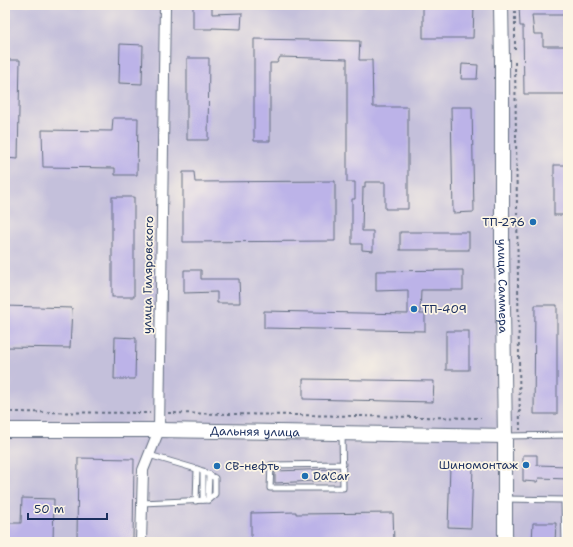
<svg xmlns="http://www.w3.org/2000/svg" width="573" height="547" font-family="'Shantell Sans',sans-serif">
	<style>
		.industrial { fill: #c4c0db }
		.building { fill: #bcb3e8 }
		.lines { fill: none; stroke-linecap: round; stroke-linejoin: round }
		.lane-casing { stroke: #646e82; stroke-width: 7 }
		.street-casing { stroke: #646e82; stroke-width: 12 }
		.secondary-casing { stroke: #646e82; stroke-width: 16 }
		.path { stroke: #646e82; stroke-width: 2; stroke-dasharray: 3 3; stroke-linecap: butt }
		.lane { stroke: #fff; stroke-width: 5 }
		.street { stroke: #fff; stroke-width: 10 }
		.secondary { stroke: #fff; stroke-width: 14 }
		.poi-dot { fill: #1f6fb2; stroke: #fcf5e5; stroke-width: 1.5 }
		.labels { text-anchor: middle; stroke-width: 3.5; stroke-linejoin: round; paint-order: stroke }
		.poi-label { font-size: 12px; fill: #1b2f5e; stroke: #fcf5e5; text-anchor: start }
		.street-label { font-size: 12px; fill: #1b2f5e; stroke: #fcf5e5 }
	</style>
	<rect width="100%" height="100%" fill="#fcf5e5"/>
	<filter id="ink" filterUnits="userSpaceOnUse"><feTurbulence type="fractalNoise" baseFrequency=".025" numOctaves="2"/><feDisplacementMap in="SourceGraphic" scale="8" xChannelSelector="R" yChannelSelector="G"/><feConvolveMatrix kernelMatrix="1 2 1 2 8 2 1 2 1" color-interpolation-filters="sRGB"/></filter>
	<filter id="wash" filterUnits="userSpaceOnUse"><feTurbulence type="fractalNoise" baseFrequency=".012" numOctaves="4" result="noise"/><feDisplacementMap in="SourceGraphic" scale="16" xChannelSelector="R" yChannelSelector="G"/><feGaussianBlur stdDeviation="0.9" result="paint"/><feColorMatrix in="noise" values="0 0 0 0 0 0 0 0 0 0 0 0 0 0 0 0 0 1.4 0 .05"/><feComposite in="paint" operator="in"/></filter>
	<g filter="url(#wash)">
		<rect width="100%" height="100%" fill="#ece4c4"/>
		<rect class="industrial" x="5" y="5" width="563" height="537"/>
		<g id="blocks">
			<g class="building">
				<path d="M 193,5 L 212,5 L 212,14 L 242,13 L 241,29 L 212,28 L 212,29 L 193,29 Z"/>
				<path d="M 423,5 L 474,5 L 473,38 L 423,38 Z"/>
				<path d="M 519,5 L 568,5 L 568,15 L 532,15 L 534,34 L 543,34 L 543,46 L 568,46 L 568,94 L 524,94 L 523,26 L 520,26 Z"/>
				<path d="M 254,39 L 360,41 L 359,60 L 372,60 L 373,107 L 408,107 L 408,209 L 385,209 L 385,182 L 365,182 L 365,187 L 363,187 L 362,231 L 373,231 L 373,251 L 362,250 L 362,244 L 352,244 L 352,199 L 355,199 L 355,182 L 347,182 L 347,59 L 280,57 L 277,63 L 270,63 L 270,141 L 254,141 Z"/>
				<path d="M 120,44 L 143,45 L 142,84 L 119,83 Z"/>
				<path d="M 187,58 L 209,58 L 208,140 L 187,140 Z"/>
				<path d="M 5,60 L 20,60 L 18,159 L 5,158 Z"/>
				<path d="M 462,64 L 478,65 L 477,79 L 461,79 Z"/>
				<path d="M 451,107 L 472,107 L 474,212 L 453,213 Z"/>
				<path d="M 113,118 L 138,118 L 137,175 L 115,175 L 115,168 L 43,167 L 42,130 L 112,131 Z"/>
				<rect x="554" y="165" width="14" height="50"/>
				<path d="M 183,172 L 194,172 L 195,182 L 335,181 L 335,241 L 183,242 Z"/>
				<rect x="112" y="197" width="22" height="100"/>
				<rect x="400" y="232" width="69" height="18"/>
				<path d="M 184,270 L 201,270 L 201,279 L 239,279 L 240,303 L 217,303 L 217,292 L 184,293 Z"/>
				<path d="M 463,270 L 463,290 L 421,290 L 420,314 L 425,314 L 425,331 L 264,328 L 264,311 L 408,314 L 408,290 L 376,291 L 376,271 Z"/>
				<path d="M 535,305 L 557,305 L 557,414 L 534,414 Z"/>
				<path d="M 5,306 L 72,308 L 70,348 L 5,347 Z"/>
				<rect x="446" y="331" width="23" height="39"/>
				<path d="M 115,337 L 136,338 L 135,379 L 114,379 Z"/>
				<path d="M 303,379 L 434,381 L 433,402 L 303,399 Z"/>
				<path d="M 523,455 L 537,455 L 537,465 L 568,466 L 568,479 L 539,478 L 537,482 L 523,481 Z"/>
				<path d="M 78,458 L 134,459 L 133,541 L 77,540 Z"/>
				<path d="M 450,466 L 473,466 L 471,528 L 448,527 Z"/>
				<path d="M 335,469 L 335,480 L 275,483 L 275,471 Z"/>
				<path d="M 22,498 L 54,499 L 53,542 L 5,542 L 5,523 L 21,523 Z"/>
				<path d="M 296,512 L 296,514 L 393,513 L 394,542 L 251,542 L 251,513 Z"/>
				<path d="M 533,523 L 556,523 L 555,542 L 532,542 Z"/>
			</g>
		</g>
	</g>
	<g filter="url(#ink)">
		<use href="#blocks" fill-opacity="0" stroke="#646e82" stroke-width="1"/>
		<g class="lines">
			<g class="lane-casing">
				<g id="lane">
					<path d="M 342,434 L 343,488 L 270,488 L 271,465 L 343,464"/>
					<path d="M 506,436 L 568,435"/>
					<path d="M 506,499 L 564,500 L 565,542"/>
					<path d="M 203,500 L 203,471"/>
					<path d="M 208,500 L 209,474"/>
					<path d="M 196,501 L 197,469"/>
					<path d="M 142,503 L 208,500 L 215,494 L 215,478 L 200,470 L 149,455"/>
				</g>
			</g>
			<g class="street-casing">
				<path id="street" d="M 141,542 L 143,470 L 159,430 L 165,5"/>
			</g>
			<g class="secondary-casing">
				<g id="secondary">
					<path id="s1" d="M 501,5 L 502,60 L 502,244 L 505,436 L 505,542"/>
					<path id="s2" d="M 5,430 L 159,430 L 505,436"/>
				</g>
			</g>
			<g class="path">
				<path d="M 515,5 L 515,52"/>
				<path d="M 515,62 L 520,430"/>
				<path d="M 5,412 L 150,413"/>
				<path d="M 168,413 L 481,418"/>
			</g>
			<use href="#lane" class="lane"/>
			<use href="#street" class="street"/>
			<use href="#secondary" class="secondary"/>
		</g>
	</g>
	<g class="poi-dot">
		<circle cx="533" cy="222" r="4"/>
		<circle cx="414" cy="309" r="4"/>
		<circle cx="526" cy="465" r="4"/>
		<circle cx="217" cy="466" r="4"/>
		<circle cx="305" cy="476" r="4"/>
	</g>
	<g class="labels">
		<g class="poi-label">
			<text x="525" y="226" text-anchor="end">ТП-276</text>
			<text x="422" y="313">ТП-409</text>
			<text x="518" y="469" text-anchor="end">Шиномонтаж</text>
			<text x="225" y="470">СВ-нефть</text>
			<text x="313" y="480">Da'Car</text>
		</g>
		<g class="street-label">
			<text transform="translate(148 275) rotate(-89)" y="4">улица Гиляровского</text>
			<text dy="4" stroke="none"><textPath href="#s1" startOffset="281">улица Саммера</textPath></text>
			<text dy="4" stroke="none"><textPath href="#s2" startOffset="250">Дальняя улица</textPath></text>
		</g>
	</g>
	<rect width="573" height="547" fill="none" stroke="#fcf5e5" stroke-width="20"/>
	<path d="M28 513v6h79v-6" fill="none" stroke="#1b2f5e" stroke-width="2"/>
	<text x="34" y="513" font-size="12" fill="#1b2f5e" stroke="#fcf5e5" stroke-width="3" paint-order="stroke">50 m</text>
</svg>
